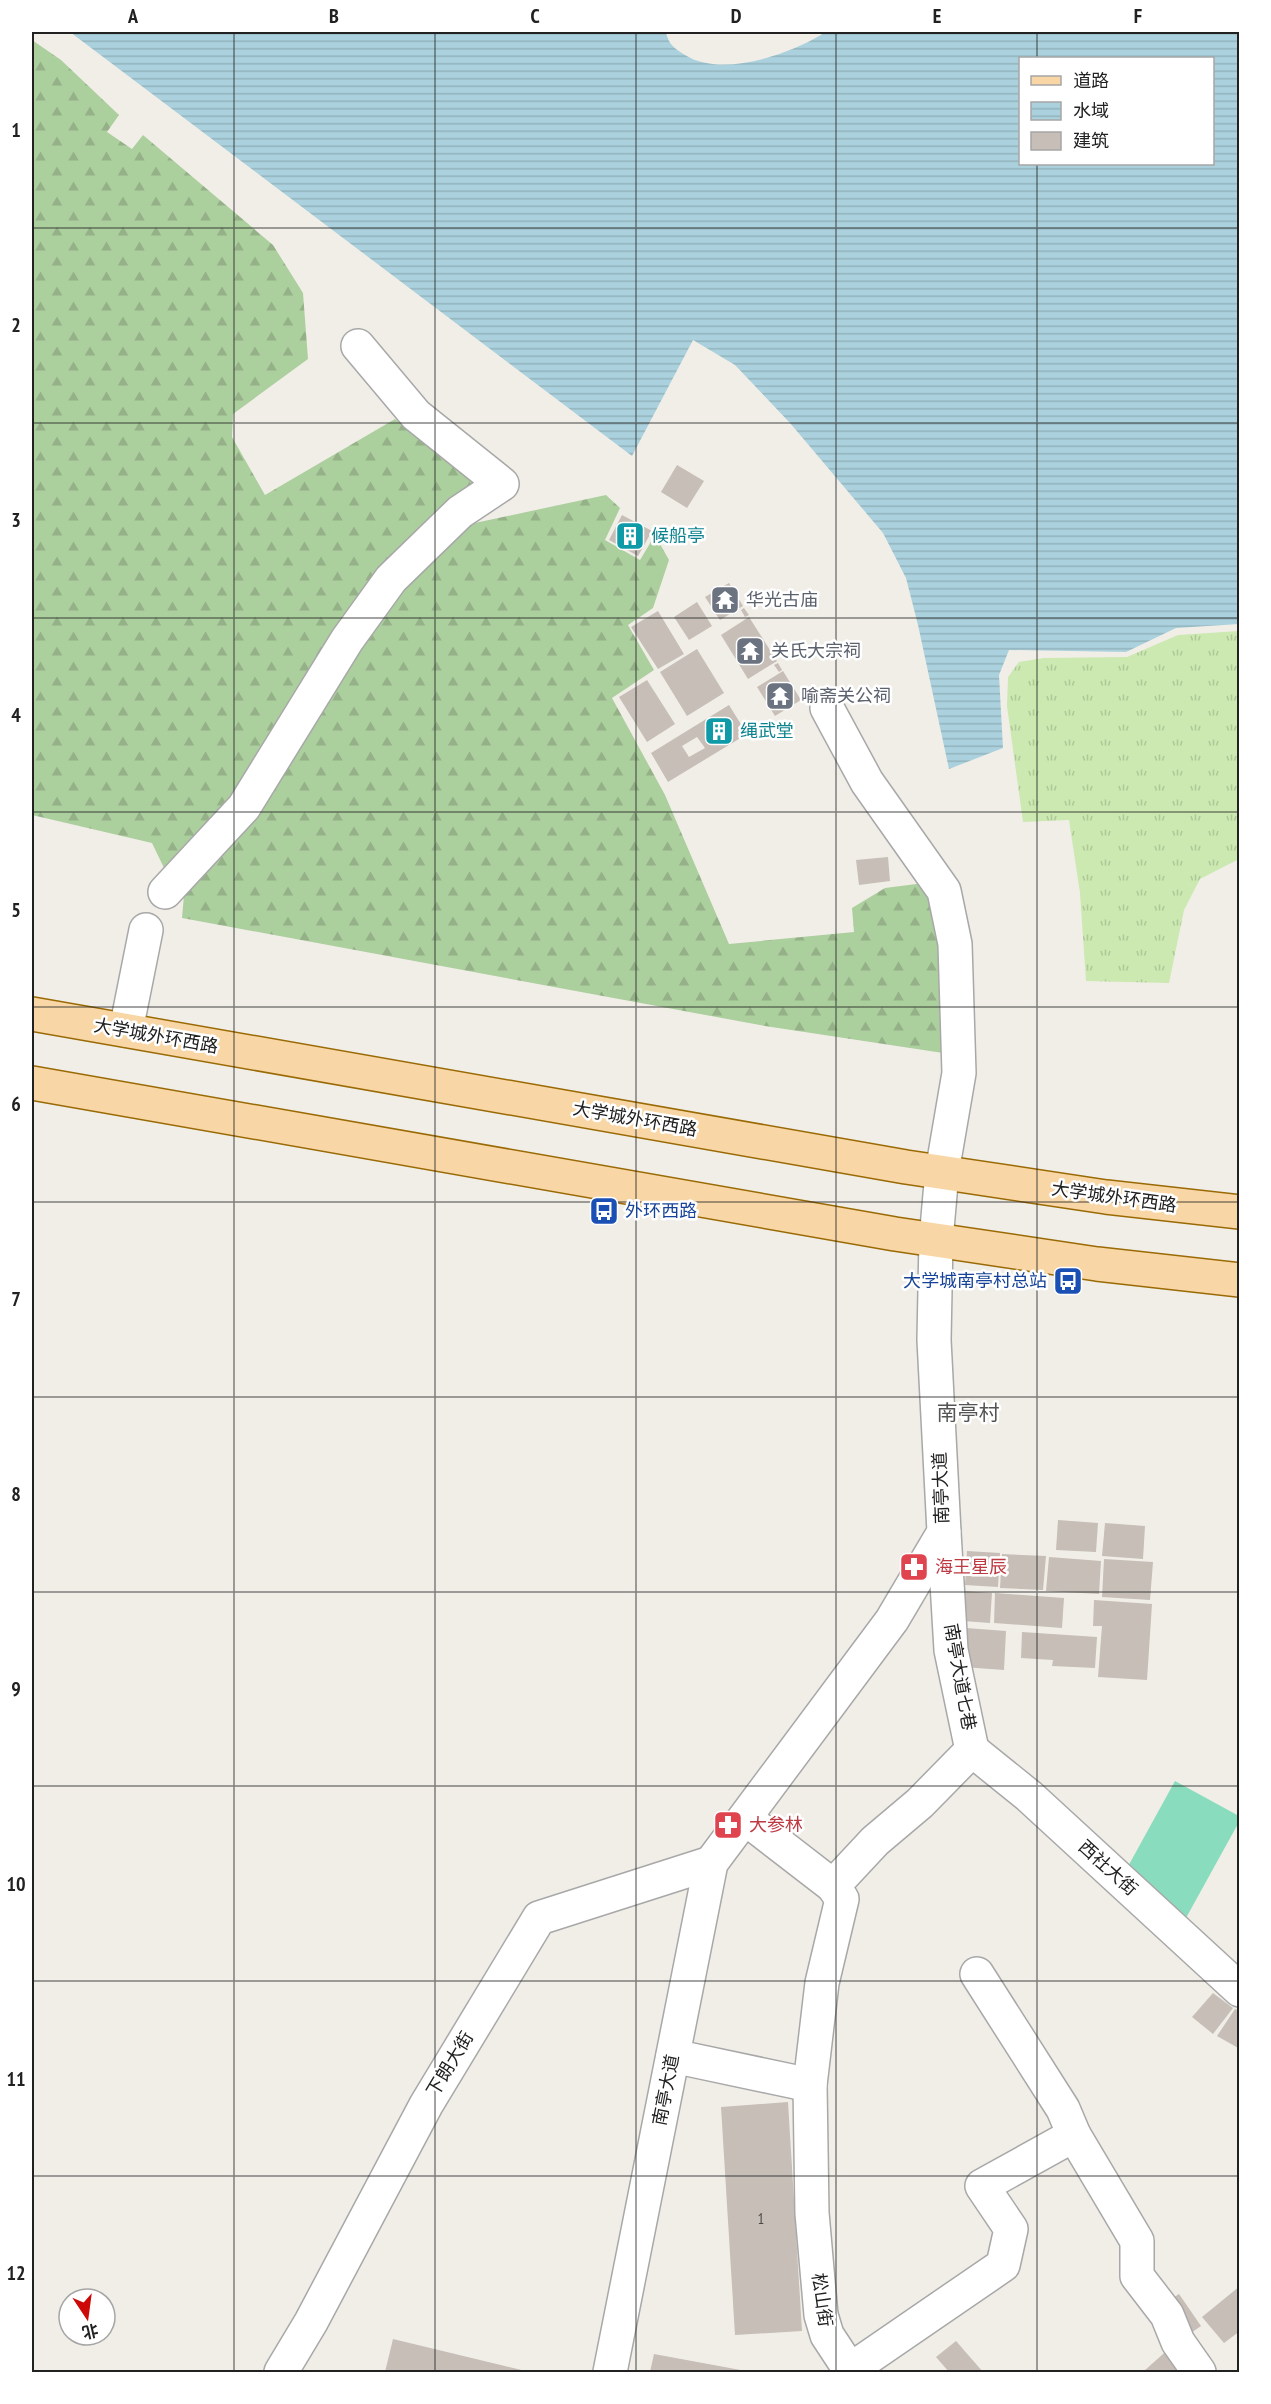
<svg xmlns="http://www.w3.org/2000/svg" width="1271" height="2404" font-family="'PT Sans Narrow','Noto Sans SC',sans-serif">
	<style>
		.grass { fill: url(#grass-tufts) }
		.forest { fill: url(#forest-firs) }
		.pitch { fill: #89ddbe }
		.water { fill: url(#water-rules); fill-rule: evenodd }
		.building { fill: #c6beb7; fill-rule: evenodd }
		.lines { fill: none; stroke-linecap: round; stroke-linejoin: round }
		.minor-casing { stroke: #a8a8a8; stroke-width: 36 }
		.major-casing { stroke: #9a6a05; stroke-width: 36 }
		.minor { stroke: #fff; stroke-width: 33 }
		.major { stroke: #f9d6a5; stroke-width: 33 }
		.grid { fill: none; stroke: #212121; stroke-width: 1.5; stroke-opacity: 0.55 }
		.labels { text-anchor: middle; stroke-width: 5; stroke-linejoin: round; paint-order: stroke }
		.number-label { font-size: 15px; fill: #4a4846 }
		.culture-label { font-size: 18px; fill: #0d838f; stroke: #fff; text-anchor: start }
		.worship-label { font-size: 18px; fill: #5b616d; stroke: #fff; text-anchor: start }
		.street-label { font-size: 18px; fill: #212121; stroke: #fff }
		.transit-label { font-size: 18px; fill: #164399; stroke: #fff; text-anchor: start }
		.health-label { font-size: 18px; fill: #be3a42; stroke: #fff; text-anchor: start }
		.quarter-label { font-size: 21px; fill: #545454; stroke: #fff }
		.neatline { fill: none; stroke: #212121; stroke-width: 2 }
		.grid-label { font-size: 20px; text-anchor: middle; font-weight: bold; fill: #212121 }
	</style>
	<defs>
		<pattern id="grass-tufts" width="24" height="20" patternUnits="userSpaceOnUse" patternTransform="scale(1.5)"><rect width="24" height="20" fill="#cbe9b0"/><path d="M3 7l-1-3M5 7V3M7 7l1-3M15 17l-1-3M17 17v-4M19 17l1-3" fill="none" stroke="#aec897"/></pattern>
		<pattern id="forest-firs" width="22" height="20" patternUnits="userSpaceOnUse" patternTransform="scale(1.5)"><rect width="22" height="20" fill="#accf9e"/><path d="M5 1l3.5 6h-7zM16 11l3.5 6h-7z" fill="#94b188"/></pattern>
		<pattern id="water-rules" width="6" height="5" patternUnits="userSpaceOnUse" patternTransform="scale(1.5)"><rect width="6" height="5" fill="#aad1dd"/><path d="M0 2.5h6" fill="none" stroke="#92b3bd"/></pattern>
	</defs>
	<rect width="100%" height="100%" fill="#f1eee8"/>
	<path class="grass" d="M 1239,631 L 1239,859 L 1200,879 L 1184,910 L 1169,983 L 1086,981 L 1080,893 L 1069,820 L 1023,822 L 1007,706 L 1008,677 L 1019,662 L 1044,658 L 1127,657 L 1178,635 Z"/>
	<g class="forest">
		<path d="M 32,40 L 61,60 L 119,115 L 107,132 L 132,149 L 143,135 L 273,245 L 303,293 L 308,359 L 233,414 L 232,437 L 265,495 L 395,419 L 475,482 L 444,507 L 236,797 L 165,870 L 152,843 L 32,815 Z"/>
		<path d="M 606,495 L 620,508 L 605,540 L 640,560 L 655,535 L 669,560 L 653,608 L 628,625 L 654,670 L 612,698 L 665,795 L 729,944 L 854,932 L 852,908 L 885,888 L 924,883 L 943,939 L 943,1053 L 765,1026 L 182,918 L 184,895 L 397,587 L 470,524 Z"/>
	</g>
	<path class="pitch" d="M 1175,1781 L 1239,1816 L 1239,1822 L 1181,1927 L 1115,1890 Z"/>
	<path class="water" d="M 70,32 L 666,32 C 668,44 675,49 685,55 C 721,78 787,55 821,35 L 823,32 L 1239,32 L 1239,624 L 1176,628 L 1126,652 L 1009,650 L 999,675 L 1003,748 L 949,769 L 918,625 L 906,578 L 883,533 L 790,423 L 735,365 L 693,340 L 632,456 ZM 1020,58 L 1212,58 L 1212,164 L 1020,164 Z"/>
	<g class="building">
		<path d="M 677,465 L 704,481 L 687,508 L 661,492 Z"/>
		<path d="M 622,515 L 652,531 L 638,556 L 609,540 Z"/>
		<path d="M 729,583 L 743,606 L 720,620 L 705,597 Z"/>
		<path d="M 697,602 L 712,626 L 689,640 L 674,617 Z"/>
		<path d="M 744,608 L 749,615 L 745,617 L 741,610 Z"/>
		<path d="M 658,611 L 684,654 L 658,669 L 631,627 Z"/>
		<path d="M 749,617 L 777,661 L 748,679 L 721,635 Z"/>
		<path d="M 697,649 L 724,693 L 687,716 L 660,672 Z"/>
		<path d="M 778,663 L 782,670 L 779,672 L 774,665 Z"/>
		<path d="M 783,671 L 801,700 L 775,716 L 757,687 Z"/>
		<path d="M 647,680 L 675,724 L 647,742 L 619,697 Z"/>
		<path d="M 729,705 L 747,734 L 668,782 L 651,753 ZM 697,737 L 705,748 L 689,757 L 682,746 Z"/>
		<path d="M 888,857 L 890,881 L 859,885 L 856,860 Z"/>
		<path d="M 1058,1520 L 1098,1523 L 1096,1552 L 1056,1550 Z"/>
		<path d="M 1105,1523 L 1145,1526 L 1143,1559 L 1102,1556 Z"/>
		<path d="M 967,1551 L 1000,1553 L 998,1587 L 965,1585 Z"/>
		<path d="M 1002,1554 L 1046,1556 L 1043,1590 L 1000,1588 Z"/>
		<path d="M 1049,1557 L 1101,1561 L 1099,1594 L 1046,1591 Z"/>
		<path d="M 1104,1559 L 1153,1562 L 1150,1600 L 1102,1597 Z"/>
		<path d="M 964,1591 L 992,1593 L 990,1623 L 963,1621 Z"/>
		<path d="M 995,1593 L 1064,1598 L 1062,1628 L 994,1623 Z"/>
		<path d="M 1094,1600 L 1152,1604 L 1147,1680 L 1098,1677 L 1102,1626 L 1093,1626 Z"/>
		<path d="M 966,1628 L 1006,1631 L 1004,1670 L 963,1667 Z"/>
		<path d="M 1022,1632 L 1097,1637 L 1095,1668 L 1052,1666 L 1053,1660 L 1021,1658 Z"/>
		<path d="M 1213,1993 L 1233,2008 L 1213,2034 L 1192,2017 Z"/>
		<path d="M 1235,2009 L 1240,2011 L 1240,2049 L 1217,2036 Z"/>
		<path d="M 788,2102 L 802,2331 L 735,2335 L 721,2107 Z"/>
		<path d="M 1240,2286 L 1240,2331 L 1224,2343 L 1202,2317 Z"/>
		<path d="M 1179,2294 L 1201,2326 L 1172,2346 L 1191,2372 L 1146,2372 L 1144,2371 L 1172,2346 L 1150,2313 Z"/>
		<path d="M 393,2339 L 530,2372 L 385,2372 Z"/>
		<path d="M 956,2341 L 983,2372 L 949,2372 L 936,2357 Z"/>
		<path d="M 654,2354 L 746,2371 L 746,2372 L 650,2372 Z"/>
	</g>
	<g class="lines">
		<g class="minor-casing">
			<g id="minor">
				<path d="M 165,892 L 244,807 L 347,640 L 391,579 L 460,512 L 502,484 L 416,415 L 358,346"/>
				<path d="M 126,1030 L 146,930"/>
				<path d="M 944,1532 L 951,1650 L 972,1750"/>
				<path d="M 972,1750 L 1029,1796 L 1240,1990"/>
				<path d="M 745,1818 L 833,1886 L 842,1899 L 822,1983 L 810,2085 L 812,2213 L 821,2315 L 827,2335 L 850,2370 L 1003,2265 L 1011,2229 L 982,2186 L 1074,2135"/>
				<path d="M 833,1886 L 875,1841 L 920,1803 L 972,1750"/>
				<path d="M 977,1974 L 1063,2109 L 1074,2135 L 1137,2241 L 1137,2276 L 1167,2315 L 1178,2342 L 1199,2372"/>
				<path d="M 673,2056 L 810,2085"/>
				<path d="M 281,2372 L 311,2322 L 426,2105 L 539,1918 L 711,1863"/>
				<path d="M 610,2372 L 711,1863 L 892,1620 L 944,1532 L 934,1340 L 936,1240 L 942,1172 L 959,1073 L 955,944 L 944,891 L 867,782 L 827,708"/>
			</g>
		</g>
		<g class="major-casing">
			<g id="major">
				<path d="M 32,1014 L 906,1167 L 1106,1197 L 1240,1212"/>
				<path d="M 32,1083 L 895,1234 L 1097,1264 L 1240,1280"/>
			</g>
		</g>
		<use href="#minor" class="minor"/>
		<use href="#major" class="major"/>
	</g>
	<path class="grid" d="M 234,32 L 234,2372M 435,32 L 435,2372M 636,32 L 636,2372M 836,32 L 836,2372M 1037,32 L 1037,58M 1037,164 L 1037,2372M 32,228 L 1240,228M 32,423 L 1240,423M 32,618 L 1240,618M 32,812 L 1240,812M 32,1007 L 1240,1007M 32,1202 L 1240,1202M 32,1397 L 1240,1397M 32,1592 L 1240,1592M 32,1786 L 1240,1786M 32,1981 L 1240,1981M 32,2176 L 1240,2176"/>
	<defs>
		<g id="building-square" transform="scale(1.5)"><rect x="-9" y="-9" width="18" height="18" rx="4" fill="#0f9aa8" stroke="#fff"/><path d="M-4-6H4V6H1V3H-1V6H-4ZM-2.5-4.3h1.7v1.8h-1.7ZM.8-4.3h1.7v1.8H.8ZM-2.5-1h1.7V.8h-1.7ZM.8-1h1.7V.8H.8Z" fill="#fff"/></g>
		<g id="temple-square" transform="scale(1.5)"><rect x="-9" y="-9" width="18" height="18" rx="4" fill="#6b7280" stroke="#fff"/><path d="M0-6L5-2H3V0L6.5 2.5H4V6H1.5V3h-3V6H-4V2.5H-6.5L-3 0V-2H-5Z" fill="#fff"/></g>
		<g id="bus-square" transform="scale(1.5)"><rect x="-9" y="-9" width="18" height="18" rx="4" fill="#1a4fb4" stroke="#fff"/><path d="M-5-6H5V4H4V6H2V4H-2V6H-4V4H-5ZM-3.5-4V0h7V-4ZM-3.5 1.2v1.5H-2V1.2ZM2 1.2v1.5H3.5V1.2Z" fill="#fff"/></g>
		<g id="pharmacy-square" transform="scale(1.5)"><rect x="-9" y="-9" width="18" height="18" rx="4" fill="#e0444e" stroke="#fff"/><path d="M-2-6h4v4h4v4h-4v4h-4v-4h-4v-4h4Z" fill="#fff"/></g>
	</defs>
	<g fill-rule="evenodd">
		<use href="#building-square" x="630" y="536"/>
		<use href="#temple-square" x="725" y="600"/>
		<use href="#temple-square" x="750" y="651"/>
		<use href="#temple-square" x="780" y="696"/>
		<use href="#building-square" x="719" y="731"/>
		<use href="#bus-square" x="604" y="1211"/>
		<use href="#bus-square" x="1068" y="1281"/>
		<use href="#pharmacy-square" x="914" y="1567"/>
		<use href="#pharmacy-square" x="728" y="1825"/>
	</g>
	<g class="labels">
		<g class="number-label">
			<text x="761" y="2224">1</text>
		</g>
		<g class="culture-label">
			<text x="651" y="542">候船亭</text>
			<text x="740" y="737">绳武堂</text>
		</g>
		<g class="worship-label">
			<text x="746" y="606">华光古庙</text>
			<text x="771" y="657">关氏大宗祠</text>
			<text x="801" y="702">喻斋关公祠</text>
		</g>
		<g class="street-label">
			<text transform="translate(156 1036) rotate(10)" y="6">大学城外环西路</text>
			<text transform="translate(635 1119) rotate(10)" y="6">大学城外环西路</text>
			<text transform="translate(1114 1197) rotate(8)" y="6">大学城外环西路</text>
			<text transform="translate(941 1488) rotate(-92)" y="6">南亭大道</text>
			<text transform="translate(960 1677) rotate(80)" y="6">南亭大道七巷</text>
			<text transform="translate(1108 1868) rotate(42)" y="6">西社大街</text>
			<text transform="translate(450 2064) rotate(-59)" y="6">下朗大街</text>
			<text transform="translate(666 2090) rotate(-79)" y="6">南亭大道</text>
			<text transform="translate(822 2300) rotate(82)" y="6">松山街</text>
		</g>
		<g class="transit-label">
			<text x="625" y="1217">外环西路</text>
			<text x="1047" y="1287" text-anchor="end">大学城南亭村总站</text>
		</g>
		<g class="health-label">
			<text x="935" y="1573">海王星辰</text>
			<text x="749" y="1831">大参林</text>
		</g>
		<g class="quarter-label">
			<text x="968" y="1420">南亭村</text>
		</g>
	</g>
	<rect width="1271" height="2404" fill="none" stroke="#ffffff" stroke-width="66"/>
	<rect x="1019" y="57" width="195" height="108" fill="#ffffff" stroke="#a6a6a6" stroke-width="1.5"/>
	<rect x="1031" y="76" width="30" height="9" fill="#f9d6a5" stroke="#a6a6a6" stroke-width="1.5"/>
	<text x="1073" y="87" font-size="18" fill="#212121">道路</text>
	<rect x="1031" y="102" width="30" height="18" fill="url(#water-rules)" stroke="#a6a6a6" stroke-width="1.5"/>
	<text x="1073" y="117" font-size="18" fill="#212121">水域</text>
	<rect x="1031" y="132" width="30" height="18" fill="#c6beb7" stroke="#a6a6a6" stroke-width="1.5"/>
	<text x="1073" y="147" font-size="18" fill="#212121">建筑</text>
	<g transform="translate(87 2317) rotate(167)"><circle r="28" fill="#ffffff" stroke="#a6a6a6" stroke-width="1.5"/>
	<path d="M0-4.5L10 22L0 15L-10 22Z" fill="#cc0906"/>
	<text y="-9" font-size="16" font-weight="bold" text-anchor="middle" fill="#212121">北</text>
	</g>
	<rect x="33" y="33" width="1205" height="2338" class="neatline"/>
	<g class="grid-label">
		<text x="133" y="23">A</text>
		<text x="334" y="23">B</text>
		<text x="535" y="23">C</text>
		<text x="736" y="23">D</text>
		<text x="937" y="23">E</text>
		<text x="1138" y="23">F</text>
		<text x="16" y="137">1</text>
		<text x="16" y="332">2</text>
		<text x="16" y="527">3</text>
		<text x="16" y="722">4</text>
		<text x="16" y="917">5</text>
		<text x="16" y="1111">6</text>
		<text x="16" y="1306">7</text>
		<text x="16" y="1501">8</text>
		<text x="16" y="1696">9</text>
		<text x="16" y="1891">10</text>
		<text x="16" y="2086">11</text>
		<text x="16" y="2280">12</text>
	</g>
</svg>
